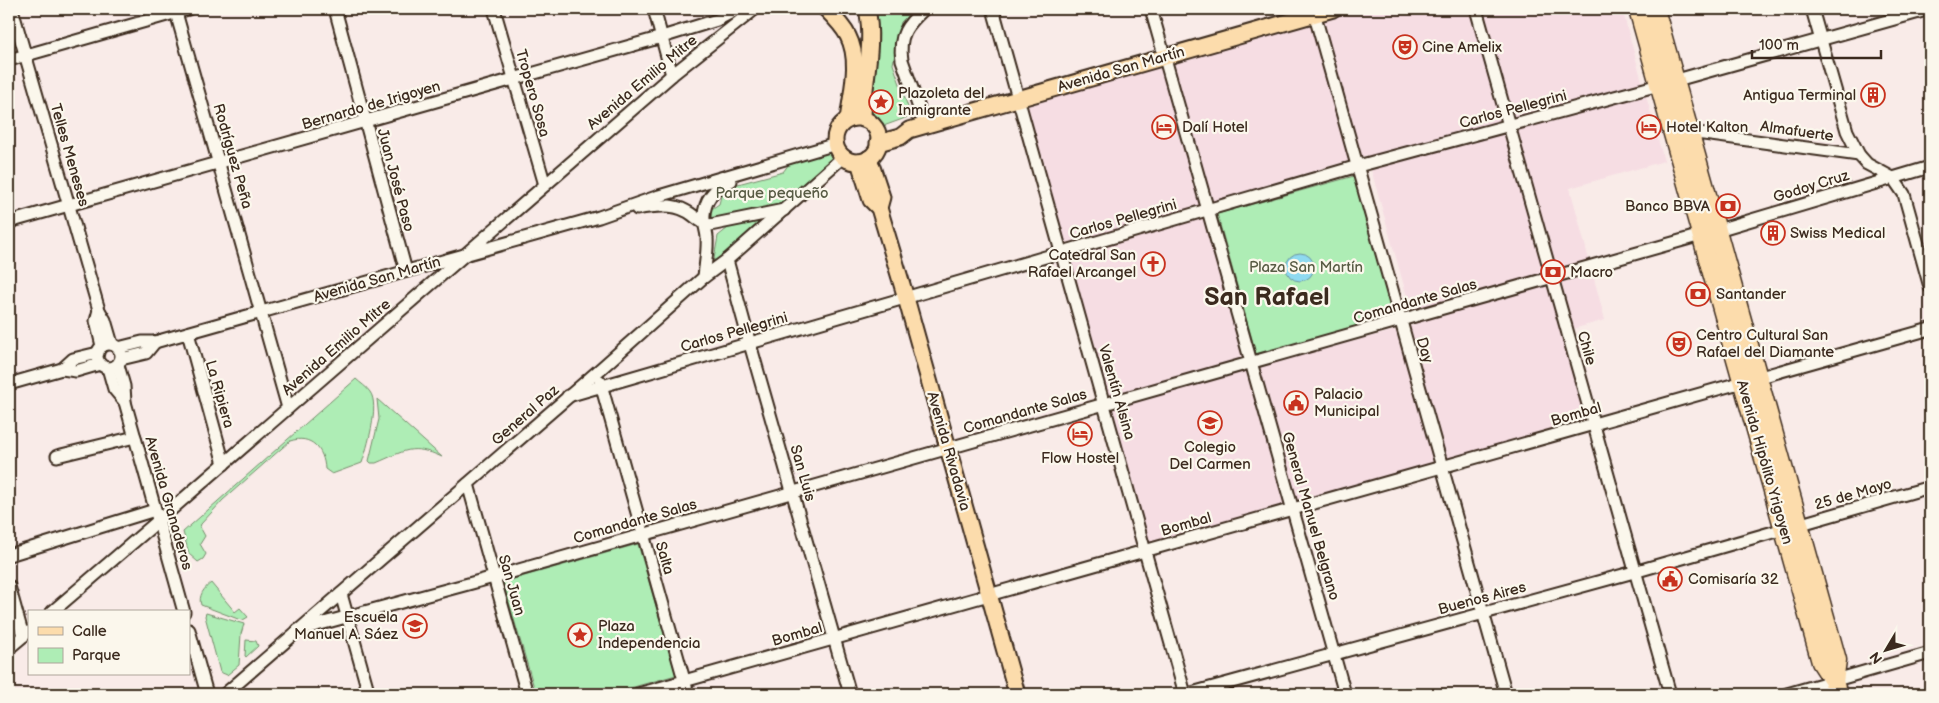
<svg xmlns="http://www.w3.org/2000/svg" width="1939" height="703" font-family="'Balsamiq Sans',sans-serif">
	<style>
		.built { fill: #f6dde3; fill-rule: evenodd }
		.green { fill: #aeedb5; stroke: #748c6a }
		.water { fill: #8fdaf0; stroke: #6d949c }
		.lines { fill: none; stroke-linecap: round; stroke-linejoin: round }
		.minor-casing { stroke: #3b2a1e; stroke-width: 15 }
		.major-casing { stroke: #3b2a1e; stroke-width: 19 }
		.highway-casing { stroke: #3b2a1e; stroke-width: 21 }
		.minor { stroke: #fbf7ec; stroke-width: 11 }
		.major { stroke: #fcdcac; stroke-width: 15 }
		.highway { stroke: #fcdcac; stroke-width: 18 }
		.labels { text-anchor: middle; stroke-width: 4.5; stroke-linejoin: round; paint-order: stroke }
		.poi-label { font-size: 15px; fill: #3b2a1e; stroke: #fbf7ec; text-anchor: start }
		.street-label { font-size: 15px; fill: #3b2a1e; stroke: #fbf7ec }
		.park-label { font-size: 15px; fill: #585b44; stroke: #fbf7ec }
		.town-label { font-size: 25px; font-weight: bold; fill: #3b2a1e; stroke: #fbf7ec }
	</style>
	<rect width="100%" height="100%" fill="#f9ebe8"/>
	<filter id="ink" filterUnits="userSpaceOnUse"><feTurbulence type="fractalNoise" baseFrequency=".02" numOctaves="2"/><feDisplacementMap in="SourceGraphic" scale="10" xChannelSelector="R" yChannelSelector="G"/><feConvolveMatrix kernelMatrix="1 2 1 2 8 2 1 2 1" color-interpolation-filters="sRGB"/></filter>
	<g filter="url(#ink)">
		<path class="built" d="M 1317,9 L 1622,9 L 1664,161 L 1570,188 L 1605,320 L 1562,332 L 1587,421 L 1149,546 L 1023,101 ZM 1367,155 L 1415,325 L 1248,369 L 1200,205 Z"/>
		<g class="green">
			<path d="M 874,9 L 915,9 L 901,22 L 893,64 L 911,116 L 878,128 L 867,112 C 871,84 882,36 874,9 Z"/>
			<path d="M 832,147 L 838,157 L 784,210 L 714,221 L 709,216 L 710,210 L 719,204 L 723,188 L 783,172 L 789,164 Z"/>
			<path d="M 1354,176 L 1394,319 L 1257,357 L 1217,214 Z"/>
			<path d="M 768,220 L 713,265 L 718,236 L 733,224 Z"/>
			<path d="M 356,379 C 360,383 367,387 370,392 C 380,405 367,448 362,463 L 332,474 L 325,469 C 324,449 311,434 290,441 L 223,500 L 201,524 L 200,527 L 205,536 L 200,544 L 206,554 L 203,559 L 198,562 L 189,554 L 183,532 Z"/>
			<path d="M 377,399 L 442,457 C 411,443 405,451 376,463 L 371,463 L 369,461 L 379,419 Z"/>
			<path d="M 638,544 L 676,675 L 609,694 L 536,694 L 503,582 Z"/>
			<path d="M 211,583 L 235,612 L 240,608 L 248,617 L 243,620 L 238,619 L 201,605 C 198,596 204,588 211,583 Z"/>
			<path d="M 206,613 L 244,624 L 241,634 L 239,665 L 227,675 L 220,672 L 205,616 Z"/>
			<path d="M 246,640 L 256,641 L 258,646 L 246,657 L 245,656 Z"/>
		</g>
		<circle class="water" cx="1300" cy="267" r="14"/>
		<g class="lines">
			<g class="minor-casing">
				<g id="minor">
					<path d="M 12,9 L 99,310 L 105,320 L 112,344"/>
					<path d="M 175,9 L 288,408"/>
					<path d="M 335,9 L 406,271"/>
					<path d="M 494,9 L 545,185"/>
					<path d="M 654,9 L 672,75"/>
					<path d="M 924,9 C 907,25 898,35 902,60 L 925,125"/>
					<path d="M 993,9 L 1185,694"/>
					<path d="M 1151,9 L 1345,694"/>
					<path d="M 1313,9 L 1506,694"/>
					<path d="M 1476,9 L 1670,694"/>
					<path d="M 1812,9 L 1847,131 L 1859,155 L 1867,164 L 1893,178 L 1904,194 L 1930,287"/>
					<path d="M 9,60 L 188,9"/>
					<path d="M 1689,132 L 1859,155"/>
					<path d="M 637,209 C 652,206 672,203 686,211 C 695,215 699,223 710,225 L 784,210"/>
					<path d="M 9,222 L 662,37 L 717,20 L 738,9"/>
					<path d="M 727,260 L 750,344 L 850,694"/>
					<path d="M 704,277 C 705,265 708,251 707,238 C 707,232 704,226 704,219 C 703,202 715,185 731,181"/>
					<path d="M 99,310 L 96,321 L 102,346"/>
					<path d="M 188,333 L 224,464"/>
					<circle cx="109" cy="356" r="12"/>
					<path d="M 118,348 L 142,342 L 155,342 L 599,217 L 659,196 L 836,144"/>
					<path d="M 121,359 L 146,353 L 155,342"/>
					<path d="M 118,365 L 124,386 L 125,402 L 184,612"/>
					<path d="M 108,368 L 114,389 L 125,402"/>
					<path d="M 62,369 L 73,359 L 98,353"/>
					<path d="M 600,381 L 688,694"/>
					<path d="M 9,384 L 62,369 L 76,371 L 100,364"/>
					<path d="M 568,396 L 1358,166 L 1659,85 L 1930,9"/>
					<path d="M 57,456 L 135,437"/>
					<path d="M 468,484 L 527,694"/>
					<path d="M 9,555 L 155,510"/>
					<path d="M 9,586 L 23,636"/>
					<path d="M 341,594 L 369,694"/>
					<path d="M 52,612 L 158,521 L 672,75 L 755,9"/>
					<path d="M 189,630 L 207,694"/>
					<path d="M 298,630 L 494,577 L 1701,235 L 1930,167"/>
					<path d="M 9,648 L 28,632"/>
					<path d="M 225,694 L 597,372 L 704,277 L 727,260 L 843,157"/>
					<path d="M 638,694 L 1930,329"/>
					<path d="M 1188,694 L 1634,572 L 1930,487"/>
					<path d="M 1787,694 L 1930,653"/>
				</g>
			</g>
			<g class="major-casing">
				<g id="major">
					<path d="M 826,9 C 834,17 843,26 848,36 C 861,61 851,94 848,120"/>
					<circle cx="857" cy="140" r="22"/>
					<path d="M 863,119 C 863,82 875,45 867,9"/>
					<path d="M 878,143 L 900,137 L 909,130 L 1333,9"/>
					<path d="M 869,158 L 882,197 L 879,208"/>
					<path d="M 859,162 L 871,200 L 879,208 L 906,298 L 1017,694"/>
				</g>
			</g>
			<g class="highway-casing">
				<g id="highway">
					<path d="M 1638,9 L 1821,662 L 1834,682 L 1838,694"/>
					<path d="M 1655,9 L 1837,660 L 1834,682"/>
				</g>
			</g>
			<use href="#minor" class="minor"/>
			<use href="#major" class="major"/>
			<use href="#highway" class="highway"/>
		</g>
	</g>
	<defs>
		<g id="theatre-ring" transform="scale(1.25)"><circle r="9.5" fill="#fbf7ec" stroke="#c8321e" stroke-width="1.5"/><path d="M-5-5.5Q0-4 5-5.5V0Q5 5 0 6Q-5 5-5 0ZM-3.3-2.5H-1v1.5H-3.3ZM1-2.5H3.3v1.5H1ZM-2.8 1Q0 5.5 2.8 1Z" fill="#c8321e"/></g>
		<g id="building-ring" transform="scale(1.25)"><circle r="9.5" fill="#fbf7ec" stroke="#c8321e" stroke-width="1.5"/><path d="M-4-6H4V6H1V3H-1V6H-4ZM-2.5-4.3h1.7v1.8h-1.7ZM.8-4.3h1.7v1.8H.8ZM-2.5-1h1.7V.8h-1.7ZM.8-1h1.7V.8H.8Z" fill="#c8321e"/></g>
		<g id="sight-ring" transform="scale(1.25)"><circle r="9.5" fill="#fbf7ec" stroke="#c8321e" stroke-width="1.5"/><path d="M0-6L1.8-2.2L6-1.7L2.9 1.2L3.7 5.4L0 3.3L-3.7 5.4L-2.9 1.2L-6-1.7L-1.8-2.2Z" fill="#c8321e"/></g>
		<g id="hotel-ring" transform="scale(1.25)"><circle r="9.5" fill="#fbf7ec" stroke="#c8321e" stroke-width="1.5"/><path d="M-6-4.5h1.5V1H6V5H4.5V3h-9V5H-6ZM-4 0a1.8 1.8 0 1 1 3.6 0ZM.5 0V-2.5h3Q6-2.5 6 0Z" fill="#c8321e"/></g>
		<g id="bank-ring" transform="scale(1.25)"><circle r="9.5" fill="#fbf7ec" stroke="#c8321e" stroke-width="1.5"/><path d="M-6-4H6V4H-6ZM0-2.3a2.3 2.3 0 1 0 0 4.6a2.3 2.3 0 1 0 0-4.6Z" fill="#c8321e"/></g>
		<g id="church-ring" transform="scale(1.25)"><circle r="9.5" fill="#fbf7ec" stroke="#c8321e" stroke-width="1.5"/><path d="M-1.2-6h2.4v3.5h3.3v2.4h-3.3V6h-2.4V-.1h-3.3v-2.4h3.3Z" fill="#c8321e"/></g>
		<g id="civic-ring" transform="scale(1.25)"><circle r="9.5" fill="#fbf7ec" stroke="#c8321e" stroke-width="1.5"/><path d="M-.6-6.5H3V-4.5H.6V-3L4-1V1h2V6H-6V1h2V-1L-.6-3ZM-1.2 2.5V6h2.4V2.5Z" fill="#c8321e"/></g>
		<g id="school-ring" transform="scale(1.25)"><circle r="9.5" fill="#fbf7ec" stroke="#c8321e" stroke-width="1.5"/><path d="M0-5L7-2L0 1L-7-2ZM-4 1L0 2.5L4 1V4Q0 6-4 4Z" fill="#c8321e"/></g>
	</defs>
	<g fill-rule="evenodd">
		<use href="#theatre-ring" x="1405" y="47"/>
		<use href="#building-ring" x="1873" y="95"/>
		<use href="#sight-ring" x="881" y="102"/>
		<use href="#hotel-ring" x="1164" y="127"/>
		<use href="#hotel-ring" x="1649" y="127"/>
		<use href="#bank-ring" x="1728" y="206"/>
		<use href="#building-ring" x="1773" y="233"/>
		<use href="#church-ring" x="1153" y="264"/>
		<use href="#bank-ring" x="1553" y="272"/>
		<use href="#bank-ring" x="1698" y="294"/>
		<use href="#theatre-ring" x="1679" y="344"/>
		<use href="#civic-ring" x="1296" y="403"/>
		<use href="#school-ring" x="1210" y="423"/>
		<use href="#hotel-ring" x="1080" y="434"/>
		<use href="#civic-ring" x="1670" y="579"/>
		<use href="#school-ring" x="415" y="626"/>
		<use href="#sight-ring" x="580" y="635"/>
	</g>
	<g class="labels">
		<g class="poi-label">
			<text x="1422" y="52">Cine Amelix</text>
			<text x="898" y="98">Plazoleta del<tspan x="898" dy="17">Inmigrante</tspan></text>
			<text x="1856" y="100" text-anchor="end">Antigua Terminal</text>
			<text x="1182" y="132">Dalí Hotel</text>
			<text x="1666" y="132">Hotel Kalton</text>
			<text x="1710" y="211" text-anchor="end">Banco BBVA</text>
			<text x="1790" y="238">Swiss Medical</text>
			<text x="1136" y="260" text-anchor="end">Catedral San<tspan x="1136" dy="17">Rafael Arcangel</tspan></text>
			<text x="1570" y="277">Macro</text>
			<text x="1716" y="299">Santander</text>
			<text x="1696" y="340">Centro Cultural San<tspan x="1696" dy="17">Rafael del Diamante</tspan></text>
			<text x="1314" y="399">Palacio<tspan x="1314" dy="17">Municipal</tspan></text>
			<text x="1210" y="452" text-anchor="middle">Colegio<tspan x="1210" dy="17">Del Carmen</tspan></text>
			<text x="1080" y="463" text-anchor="middle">Flow Hostel</text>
			<text x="1688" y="584">Comisaría 32</text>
			<text x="398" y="622" text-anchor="end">Escuela<tspan x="398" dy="17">Manuel A. Sáez</tspan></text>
			<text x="598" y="631">Plaza<tspan x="598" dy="17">Independencia</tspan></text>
		</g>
		<g class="street-label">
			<text transform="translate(1121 69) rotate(-16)" y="5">Avenida San Martín</text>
			<text transform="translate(642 82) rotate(-40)" y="5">Avenida Emilio Mitre</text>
			<text transform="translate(533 93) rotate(74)" y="5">Tropero Sosa</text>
			<text transform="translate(371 105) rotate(-16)" y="5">Bernardo de Irigoyen</text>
			<text transform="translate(1513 109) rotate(-15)" y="5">Carlos Pellegrini</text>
			<text transform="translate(1797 131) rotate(8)" y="5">Almafuerte</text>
			<text transform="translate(70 155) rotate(74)" y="5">Telles Meneses</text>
			<text transform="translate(233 156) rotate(74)" y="5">Rodríguez Peña</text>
			<text transform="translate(396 180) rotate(75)" y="5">Juan José Paso</text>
			<text transform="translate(1811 186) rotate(-17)" y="5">Godoy Cruz</text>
			<text transform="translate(1123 219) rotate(-16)" y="5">Carlos Pellegrini</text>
			<text transform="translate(377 279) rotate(-16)" y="5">Avenida San Martín</text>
			<text transform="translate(1415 301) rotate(-16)" y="5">Comandante Salas</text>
			<text transform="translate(734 332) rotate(-16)" y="5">Carlos Pellegrini</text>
			<text transform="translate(336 347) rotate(-41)" y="5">Avenida Emilio Mitre</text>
			<text transform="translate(1587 348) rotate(74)" y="5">Chile</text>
			<text transform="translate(1425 350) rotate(74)" y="5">Day</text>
			<text transform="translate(1117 392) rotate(74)" y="5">Valentín Alsina</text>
			<text transform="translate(220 394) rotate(74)" y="5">La Ripiera</text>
			<text transform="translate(1025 411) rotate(-16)" y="5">Comandante Salas</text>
			<text transform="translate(1576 414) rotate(-16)" y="5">Bombal</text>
			<text transform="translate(525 415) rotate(-41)" y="5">General Paz</text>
			<text transform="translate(949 451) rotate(74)" y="5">Avenida Rivadavia</text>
			<text transform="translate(1765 462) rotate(74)" y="5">Avenida Hipólito Yrigoyen</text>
			<text transform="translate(803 473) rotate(74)" y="5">San Luis</text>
			<text transform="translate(1853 494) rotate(-16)" y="5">25 de Mayo</text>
			<text transform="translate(169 503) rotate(74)" y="5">Avenida Granaderos</text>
			<text transform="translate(1311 516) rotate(74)" y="5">General Manuel Belgrano</text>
			<text transform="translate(635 521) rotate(-16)" y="5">Comandante Salas</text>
			<text transform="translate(1186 524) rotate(-16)" y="5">Bombal</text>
			<text transform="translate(665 558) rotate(74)" y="5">Salta</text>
			<text transform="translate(512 585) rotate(74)" y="5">San Juan</text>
			<text transform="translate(1482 598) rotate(-15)" y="5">Buenos Aires</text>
			<text transform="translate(797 634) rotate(-16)" y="5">Bombal</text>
		</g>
		<g class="park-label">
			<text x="772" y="198">Parque pequeño</text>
			<text x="1306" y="272">Plaza San Martín</text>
		</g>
		<g class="town-label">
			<text x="1267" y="305">San Rafael</text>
		</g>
	</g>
	<rect width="1939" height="703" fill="none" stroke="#fbf7ec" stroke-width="30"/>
	<rect x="15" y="15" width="1909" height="673" fill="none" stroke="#3b2a1e" stroke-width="2" filter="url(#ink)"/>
	<rect x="28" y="610" width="162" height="65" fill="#fbf7ec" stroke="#aea59a"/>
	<rect x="38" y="627" width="25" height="8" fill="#fcdcac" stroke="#aea59a"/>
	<text x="72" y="636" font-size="15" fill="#3b2a1e">Calle</text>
	<rect x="38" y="648" width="25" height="15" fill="#aeedb5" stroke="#aea59a"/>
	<text x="72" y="660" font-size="15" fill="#3b2a1e">Parque</text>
	<g transform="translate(1886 650) rotate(232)" stroke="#fbf7ec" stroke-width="4" paint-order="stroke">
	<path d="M0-4L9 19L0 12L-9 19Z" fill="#3b2a1e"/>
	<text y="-8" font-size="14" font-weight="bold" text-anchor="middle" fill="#3b2a1e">N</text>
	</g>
	<path d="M1752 50v8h129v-8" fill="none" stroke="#3b2a1e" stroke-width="2.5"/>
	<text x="1759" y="50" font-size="15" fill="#3b2a1e" stroke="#fbf7ec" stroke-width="4" paint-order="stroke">100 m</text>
</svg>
